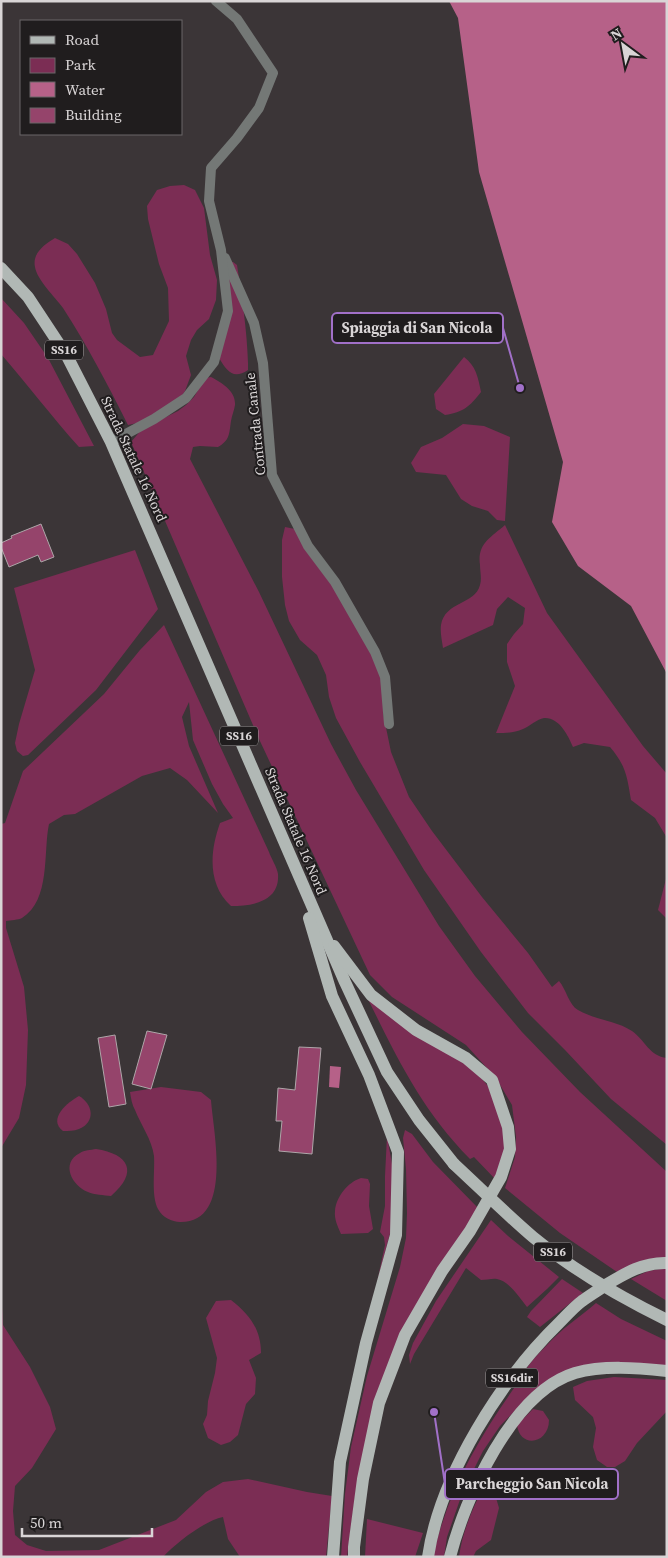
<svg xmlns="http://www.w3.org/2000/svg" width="668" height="1558" font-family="'Source Serif 4',serif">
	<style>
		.green { fill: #7b2d54 }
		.water { fill: #b66188 }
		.building { fill: #95446b; stroke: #aea6a9 }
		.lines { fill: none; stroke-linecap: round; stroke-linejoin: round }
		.minor { stroke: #747876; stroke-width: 10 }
		.primary { stroke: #b1b8b5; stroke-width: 12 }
		.primary-bridge { stroke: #b1b8b5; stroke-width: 12 }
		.labels { text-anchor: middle; stroke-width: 4; stroke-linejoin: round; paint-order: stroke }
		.shield { fill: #201d1e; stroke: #a29e9f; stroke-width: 1 }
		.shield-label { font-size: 12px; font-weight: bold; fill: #d9d5d6 }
		.street-label { font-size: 14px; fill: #d9d5d6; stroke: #201d1e }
		.leader { fill: none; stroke: #a170c8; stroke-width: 2 }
		.callout-dot { fill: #a170c8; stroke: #201d1e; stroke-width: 2 }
		.callout { fill: #201d1e; stroke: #a170c8; stroke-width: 2 }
		.callout-label { font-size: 15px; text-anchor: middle; font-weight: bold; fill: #d9d5d6 }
	</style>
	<rect width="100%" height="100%" fill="#3b3537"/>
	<g class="green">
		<path d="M 184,185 L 195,190 L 204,208 L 210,255 L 217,280 L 216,300 L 209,319 L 197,330 L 191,340 L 186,356 L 191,375 L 185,391 L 181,397 L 142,422 L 128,425 C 108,385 87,345 63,308 C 55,297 37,280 35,267 C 32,253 45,244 55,238 L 68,244 L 77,254 L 95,283 L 106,309 L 112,333 L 117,340 L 140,357 L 153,355 L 169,321 L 168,288 L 159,264 L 148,219 L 147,206 L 157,190 L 170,186 Z"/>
		<path d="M 226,261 L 233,262 L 237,265 C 242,297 247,330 248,363 L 248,370 C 233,380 227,371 219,358 L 225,330 Z"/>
		<path d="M 1,298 L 24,323 L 48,358 L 94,446 L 79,447 C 52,417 28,385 1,354 Z"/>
		<path d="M 464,357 C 476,366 478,377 481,392 C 469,407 464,412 445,415 L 436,409 L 434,394 Z"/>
		<path d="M 211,377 C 222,383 236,391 235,405 C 234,411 232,415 231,421 C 229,434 230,440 218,447 L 200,446 L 193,447 L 190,459 L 259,592 L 331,744 L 356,790 L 439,926 L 475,976 L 522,1032 L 580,1092 L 667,1172 L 667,1257 L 617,1272 L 560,1233 L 505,1188 L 515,1157 L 516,1137 L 512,1105 L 496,1078 L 466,1045 L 392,997 L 370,975 L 259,739 L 131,442 L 142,429 L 178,411 L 186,405 L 194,397 L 205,378 Z"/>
		<path d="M 463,424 L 484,426 L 510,437 L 505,521 L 497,520 L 488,511 L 472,506 L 461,499 L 446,475 L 416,472 L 411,463 L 421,447 L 442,438 Z"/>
		<path d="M 505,525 L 547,613 L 643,746 L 667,774 L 667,838 L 655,818 L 631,800 C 627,776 626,766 610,747 L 584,743 L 573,747 C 568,735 559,717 544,718 C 537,719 530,726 523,729 C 514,733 506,733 496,733 L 515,686 L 507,662 L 507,644 L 514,634 L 523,624 L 525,608 L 508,597 L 497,609 L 493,625 L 443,648 C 442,641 440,632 441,625 C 445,601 475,605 480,585 C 482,579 480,571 480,565 C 477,544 490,538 505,525 Z"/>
		<path d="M 285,527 L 295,529 L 330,579 L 383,676 L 383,713 L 391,752 L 409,797 L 432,831 L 482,897 L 528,953 L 552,987 L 559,981 C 566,989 569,1005 578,1010 C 595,1020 615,1020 632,1031 C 645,1040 649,1056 667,1058 L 667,1145 L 611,1099 L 565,1050 L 528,1013 L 481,952 L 424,870 L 360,762 L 336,718 L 329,697 L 326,675 L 317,655 L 300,640 L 289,621 L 285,605 L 282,577 L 282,540 Z"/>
		<path d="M 135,550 L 158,609 L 96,690 L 28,755 L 23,756 L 17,751 L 15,743 L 19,724 L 35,670 L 14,588 Z"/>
		<path d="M 164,625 L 269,852 C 271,858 277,867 278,874 C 280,902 252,906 231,906 C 207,884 210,851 220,823 L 233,818 L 223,804 L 212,784 L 193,740 L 189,702 L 182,717 L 189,746 L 218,813 L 187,780 L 170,768 L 142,776 L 75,814 L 64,815 L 49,824 C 43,852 51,900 22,918 C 18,920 11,920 6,921 L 6,928 L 24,987 L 28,1030 L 26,1085 L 19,1118 L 1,1148 L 1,824 L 5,823 L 23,771 L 104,694 L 140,650 Z"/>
		<path d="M 667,875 L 667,919 L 658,910 Z"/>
		<path d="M 366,995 L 476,1072 L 488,1086 L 507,1138 L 497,1181 L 474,1157 L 470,1159 C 421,1109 397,1058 366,995 Z"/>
		<path d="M 161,1087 L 201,1092 L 211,1100 C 213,1131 234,1223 180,1222 C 172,1222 162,1217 158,1209 C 151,1196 155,1171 154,1156 C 152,1140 141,1125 135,1110 C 132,1105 131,1098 130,1092 Z"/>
		<path d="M 79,1096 C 93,1104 96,1122 79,1129 C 74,1131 68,1131 63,1131 C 47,1119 68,1102 79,1096 Z"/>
		<path d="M 405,1130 L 412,1134 L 433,1162 L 479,1209 L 417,1305 L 356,1489 L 347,1557 L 341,1557 L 345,1494 L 351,1447 L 367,1376 L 400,1267 L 406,1238 L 407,1213 L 406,1169 L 403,1138 Z"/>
		<path d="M 387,1136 L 392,1164 L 392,1226 L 377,1282 L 385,1245 L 384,1237 L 380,1232 L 385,1206 L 385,1176 Z"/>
		<path d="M 96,1149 C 129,1154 139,1172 111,1196 C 104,1195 94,1195 88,1192 C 72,1186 60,1163 80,1153 C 84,1150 91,1150 96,1149 Z"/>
		<path d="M 361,1178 L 368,1179 L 370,1184 L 369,1206 L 373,1229 L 368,1233 L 341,1234 C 338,1227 334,1219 335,1211 C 336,1197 348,1182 361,1178 Z"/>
		<path d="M 491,1220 L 508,1236 L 559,1277 L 547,1289 L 527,1307 C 520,1298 509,1281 497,1279 C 493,1278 486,1280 481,1280 L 466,1268 L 414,1354 L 410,1364 L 409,1355 L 413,1343 L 436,1301 Z"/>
		<path d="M 667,1268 L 667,1301 L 631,1279 L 648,1271 Z"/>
		<path d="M 562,1279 L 583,1293 L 540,1327 L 527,1317 L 531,1311 Z"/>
		<path d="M 1,1290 L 3,1325 L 30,1367 L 50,1407 L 56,1429 L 32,1468 L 15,1486 L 13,1511 L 15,1535 L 27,1545 L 46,1551 L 99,1550 L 176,1520 L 206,1492 L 223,1482 L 248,1479 L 307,1492 L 332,1496 L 326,1557 L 240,1557 L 228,1539 L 223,1517 C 204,1521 176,1543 163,1557 L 1,1557 Z"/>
		<path d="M 231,1300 C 249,1314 261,1329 261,1353 L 249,1360 L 256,1378 L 255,1394 L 246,1404 L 238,1435 L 230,1442 L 221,1445 L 208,1438 L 203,1424 L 207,1415 L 208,1401 L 215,1373 L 217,1358 L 206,1318 L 216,1301 Z"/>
		<path d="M 596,1303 L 621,1319 L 667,1341 L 667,1366 L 608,1363 L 534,1391 L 500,1426 L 483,1451 L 463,1491 L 447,1537 L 444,1557 L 433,1557 C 447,1492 479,1437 517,1384 C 521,1379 523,1373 527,1368 C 532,1360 540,1352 547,1345 C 561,1329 580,1317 596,1303 Z"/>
		<path d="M 614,1377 L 667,1380 L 667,1411 L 637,1443 L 625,1461 L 615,1467 L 607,1467 L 597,1460 L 593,1447 L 596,1428 L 593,1417 L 575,1400 L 573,1387 L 587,1381 Z"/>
		<path d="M 533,1409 L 543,1411 L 549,1420 C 549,1444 520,1449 517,1425 Z"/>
		<path d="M 491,1472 L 498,1473 L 500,1477 L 494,1491 L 499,1508 L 491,1540 L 476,1551 L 473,1557 L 459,1557 C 463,1526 477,1500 491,1472 Z"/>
		<path d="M 367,1519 L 423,1533 L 415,1557 L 365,1557 Z"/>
	</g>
	<g class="water">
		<path d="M 449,1 L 667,1 L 667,674 L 631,606 L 578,566 L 552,522 L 563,462 L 479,172 L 458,18 Z"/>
		<path d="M 330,1066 L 341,1067 L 339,1088 L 329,1087 Z"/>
	</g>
	<g class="building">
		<path d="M 41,524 L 54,557 L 41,562 L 38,555 L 9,567 L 1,547 L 1,543 L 12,538 L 11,536 Z"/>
		<path d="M 147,1031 L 167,1035 L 151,1089 L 132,1084 Z"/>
		<path d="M 115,1035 L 126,1104 L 109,1107 L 98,1038 Z"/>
		<path d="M 299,1047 L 321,1048 L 312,1154 L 279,1151 L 282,1121 L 276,1121 L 278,1088 L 295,1090 Z"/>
	</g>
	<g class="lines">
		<g class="minor">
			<path d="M 225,258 L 254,323 L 263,363 L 272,475 L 308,546 L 335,582 L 375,652 L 385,677 L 389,724"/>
			<path d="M 111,442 L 154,419 L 186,398 L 214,362 L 228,311 L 221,250 L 209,201 L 211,168 L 237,138 L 259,108 L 273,73 L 237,19 L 216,1"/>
		</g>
		<g class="primary">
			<path d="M 1,268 L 28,297 L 67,356 L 111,442 L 345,982 L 387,1072 L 419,1120 L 454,1164"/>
			<path d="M 309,918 L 332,996 L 369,1075 L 398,1152 L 396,1235 L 366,1343 L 340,1462 L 333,1557"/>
			<path d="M 334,946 L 371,995 L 416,1030 L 466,1058 L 492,1080 L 508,1127 L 510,1149 L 501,1177 L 470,1231 L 442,1271 L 405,1335 L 379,1403 L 363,1479 L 354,1547 L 354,1557"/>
			<path d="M 428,1557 C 440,1475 502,1378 560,1322 C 567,1315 574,1307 582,1301 C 589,1296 597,1291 604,1286 C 624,1274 643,1262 667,1263"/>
			<path d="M 450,1557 C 465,1498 512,1392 575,1373 C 604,1365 637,1368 667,1371"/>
		</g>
		<path class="primary-bridge" d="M 454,1164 C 480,1188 506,1214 533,1237 C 573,1270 620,1297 667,1320"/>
	</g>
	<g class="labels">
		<g class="shield">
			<rect x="45" y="340.5" width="38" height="19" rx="4"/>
			<rect x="220" y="726.5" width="38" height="19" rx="4"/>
			<rect x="534" y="1242.5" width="38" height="19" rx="4"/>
			<rect x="486" y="1368.5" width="52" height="19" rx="4"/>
		</g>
		<g class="shield-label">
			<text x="64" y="354">SS16</text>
			<text x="239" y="740">SS16</text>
			<text x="553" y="1256">SS16</text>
			<text x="512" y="1382">SS16dir</text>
		</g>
		<g class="street-label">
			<text transform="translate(255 424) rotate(-96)" y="5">Contrada Canale</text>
			<text transform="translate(134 459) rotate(65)" y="5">Strada Statale 16 Nord</text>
			<text transform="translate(296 831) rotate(67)" y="5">Strada Statale 16 Nord</text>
		</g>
	</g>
	<path class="leader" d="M520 388L503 328M434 1412L445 1484"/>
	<g class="callout-dot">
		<circle cx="520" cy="388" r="5"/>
		<circle cx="434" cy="1412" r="5"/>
	</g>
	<g class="callout">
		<rect x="332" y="313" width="171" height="30" rx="5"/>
		<rect x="445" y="1469" width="173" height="30" rx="5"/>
	</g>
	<g class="callout-label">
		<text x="417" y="333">Spiaggia di San Nicola</text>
		<text x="532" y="1489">Parcheggio San Nicola</text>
	</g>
	<rect width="668" height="1558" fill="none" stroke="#d9d5d6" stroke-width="5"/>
	<rect x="20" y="20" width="162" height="115" fill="#201d1e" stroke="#6a6768"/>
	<rect x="30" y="36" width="25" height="8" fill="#b1b8b5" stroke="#6a6768"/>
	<text x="65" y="45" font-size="15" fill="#d9d5d6">Road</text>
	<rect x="30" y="58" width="25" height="15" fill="#7b2d54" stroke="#6a6768"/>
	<text x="65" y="70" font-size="15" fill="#d9d5d6">Park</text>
	<rect x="30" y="82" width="25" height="15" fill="#b66188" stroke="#6a6768"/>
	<text x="65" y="95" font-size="15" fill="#d9d5d6">Water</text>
	<rect x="30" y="108" width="25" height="15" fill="#95446b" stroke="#6a6768"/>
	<text x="65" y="120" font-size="15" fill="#d9d5d6">Building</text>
	<g transform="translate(623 45) rotate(328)" stroke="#201d1e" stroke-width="4" paint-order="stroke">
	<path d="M0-4L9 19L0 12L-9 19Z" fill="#d9d5d6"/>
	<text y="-8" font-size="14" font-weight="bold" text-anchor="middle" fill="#d9d5d6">N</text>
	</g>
	<path d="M22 1528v8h130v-8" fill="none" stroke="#d9d5d6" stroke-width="2.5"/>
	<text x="30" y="1528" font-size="15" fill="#d9d5d6" stroke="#201d1e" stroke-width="4" paint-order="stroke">50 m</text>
</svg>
